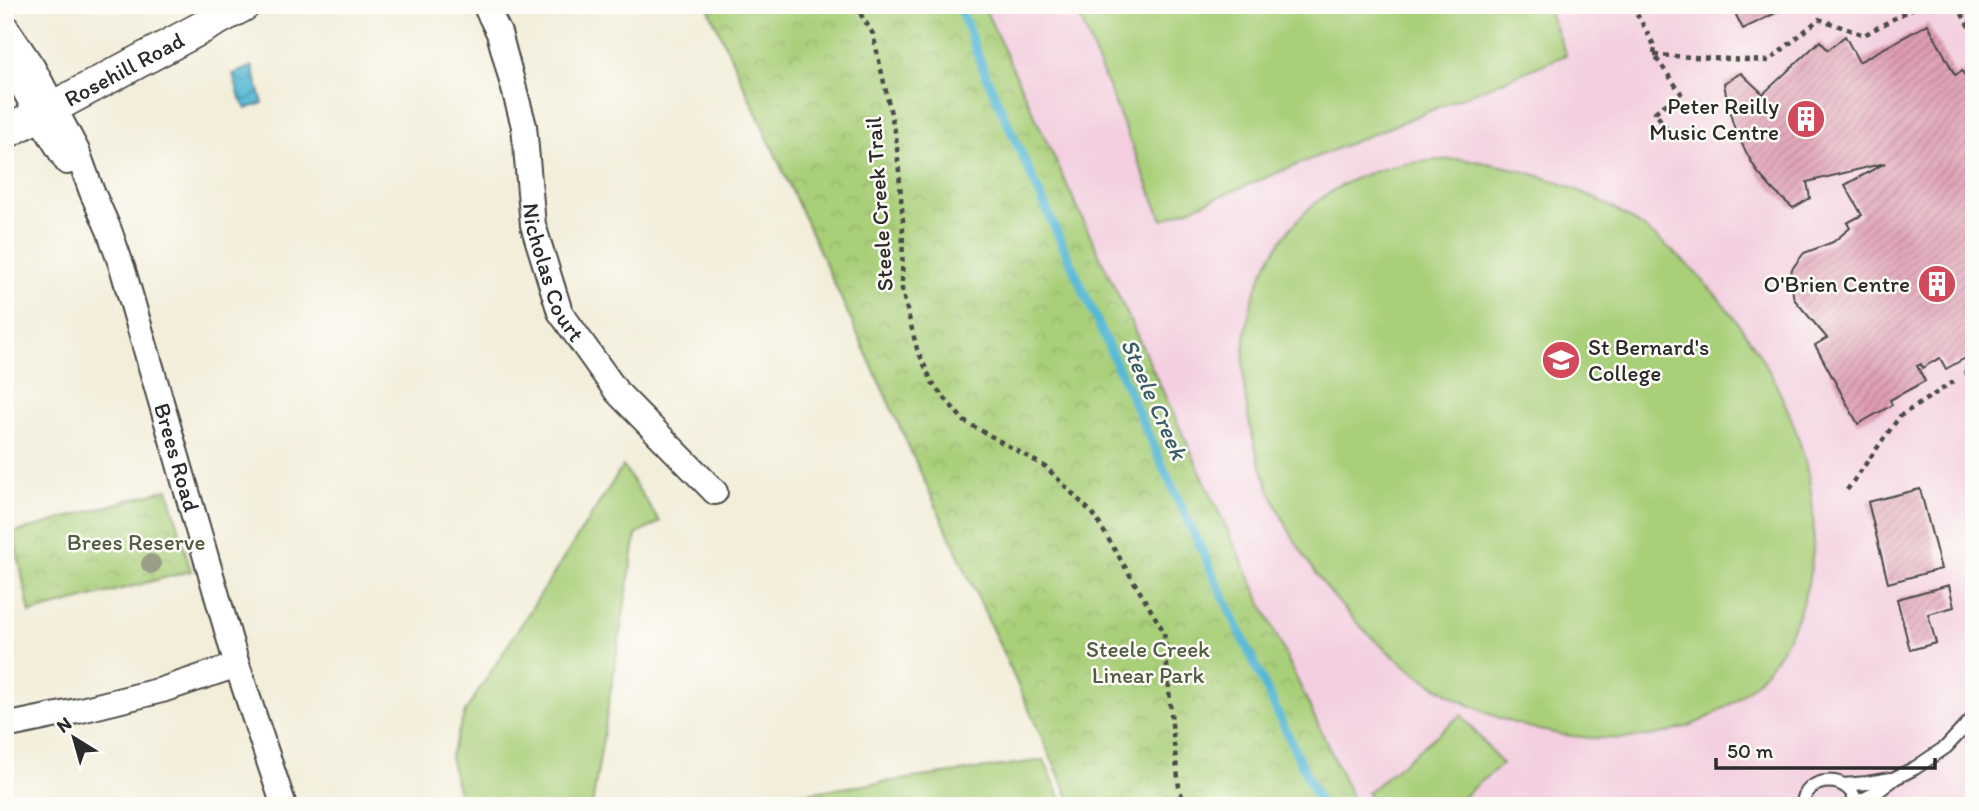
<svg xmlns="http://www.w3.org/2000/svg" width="1979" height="811" font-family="Itim,sans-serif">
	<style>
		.built { fill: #f3cfdf }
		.green { fill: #a9cf79; stroke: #6a7d52; stroke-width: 2 }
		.park { fill: url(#park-crowns); stroke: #6a7d52; stroke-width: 2 }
		.water { fill: url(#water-waves); stroke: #407280; stroke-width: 2 }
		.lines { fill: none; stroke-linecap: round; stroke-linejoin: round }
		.stream { stroke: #56b8d5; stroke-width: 9 }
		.building { fill: url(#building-hatch) }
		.service-casing { stroke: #494845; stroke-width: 16 }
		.minor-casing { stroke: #494845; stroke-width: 28 }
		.tertiary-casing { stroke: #494845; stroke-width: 35 }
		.path { stroke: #494845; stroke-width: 4.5; stroke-dasharray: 5 5; stroke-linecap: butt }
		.service { stroke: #fff; stroke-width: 12 }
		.minor { stroke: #fff; stroke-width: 24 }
		.tertiary { stroke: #fff; stroke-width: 32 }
		.tree { fill: #9a9e86 }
		.labels { text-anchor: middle; stroke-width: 5; stroke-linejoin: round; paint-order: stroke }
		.street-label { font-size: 23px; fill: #2b2b2b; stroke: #fdfcf7 }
		.poi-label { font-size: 23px; fill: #2b2b2b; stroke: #fdfcf7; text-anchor: end }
		.park-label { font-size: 23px; fill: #515c42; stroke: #fdfcf7 }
		.water-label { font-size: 24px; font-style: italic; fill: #3a5c66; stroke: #fdfcf7 }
	</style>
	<defs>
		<pattern id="park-crowns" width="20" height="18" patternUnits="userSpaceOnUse" patternTransform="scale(1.75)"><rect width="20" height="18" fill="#a9cf79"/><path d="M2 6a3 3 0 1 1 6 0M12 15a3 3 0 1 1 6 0" fill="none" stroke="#92b269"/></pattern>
		<pattern id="water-waves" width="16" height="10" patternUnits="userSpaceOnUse" patternTransform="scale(1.75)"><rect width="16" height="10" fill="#56b8d5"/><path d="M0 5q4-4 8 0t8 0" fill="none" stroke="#4796ad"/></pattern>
		<pattern id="building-hatch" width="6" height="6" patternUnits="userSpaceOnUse" patternTransform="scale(1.75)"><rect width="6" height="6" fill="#df9db3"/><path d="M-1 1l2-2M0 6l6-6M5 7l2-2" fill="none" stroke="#b58092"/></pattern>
	</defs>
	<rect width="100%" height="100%" fill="#fdfcf7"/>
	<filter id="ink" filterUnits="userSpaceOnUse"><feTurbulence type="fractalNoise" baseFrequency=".0143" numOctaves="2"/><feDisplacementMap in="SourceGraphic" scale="14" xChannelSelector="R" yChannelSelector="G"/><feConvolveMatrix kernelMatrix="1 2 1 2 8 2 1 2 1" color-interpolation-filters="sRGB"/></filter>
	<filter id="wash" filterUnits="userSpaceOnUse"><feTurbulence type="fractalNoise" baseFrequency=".00686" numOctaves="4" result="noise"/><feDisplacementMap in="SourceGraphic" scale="28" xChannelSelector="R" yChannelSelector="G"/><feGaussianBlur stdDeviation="1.57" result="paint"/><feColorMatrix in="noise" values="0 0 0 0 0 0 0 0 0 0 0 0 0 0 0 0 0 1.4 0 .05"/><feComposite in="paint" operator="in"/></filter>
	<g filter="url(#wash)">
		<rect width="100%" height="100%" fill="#f3eeda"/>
		<path class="built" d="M 983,5 L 1974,5 L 1974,806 L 1356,806 Z"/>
		<g class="green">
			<path d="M 1075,5 L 1546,5 L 1566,55 L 1162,220 Z"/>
			<path d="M 1460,159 C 1528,167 1588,188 1644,228 C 1767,318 1870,508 1779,653 C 1752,696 1705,727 1655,735 C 1464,765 1280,598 1248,415 C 1238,359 1244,299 1275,250 C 1319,180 1381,161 1460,159 Z"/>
			<path d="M 623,466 L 660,522 L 636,535 L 592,806 L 462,806 L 450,757 L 465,712 Z"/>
			<path d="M 1461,715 L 1502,764 L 1452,806 L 1378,806 L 1367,793 Z"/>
			<path d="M 1044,760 L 1064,806 L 712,806 Z"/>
		</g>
		<g class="park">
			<path d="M 707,5 L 983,5 L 1356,806 L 1073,806 Z"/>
			<path d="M 168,489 L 191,571 L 30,613 L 13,533 Z"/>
		</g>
		<path class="water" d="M 252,66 L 263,103 L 246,109 L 240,98 L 233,74 Z"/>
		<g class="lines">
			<path class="stream" d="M 959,5 L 984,71 L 1163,467 L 1321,806"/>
		</g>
		<g id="blocks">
			<g class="building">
				<path d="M 1731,5 L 1785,5 L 1786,8 L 1743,29 Z"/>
				<path d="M 1928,24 L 1955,75 L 1962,71 L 1972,88 L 1974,87 L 1974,353 L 1946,369 L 1940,358 L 1922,368 L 1921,364 L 1917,366 L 1925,381 L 1890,400 L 1892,405 L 1858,424 L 1815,345 L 1827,338 L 1794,299 L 1790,279 L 1792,269 L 1804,253 L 1833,242 L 1850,228 L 1847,223 L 1862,215 L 1845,185 L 1885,163 L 1807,182 L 1810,198 L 1793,208 L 1774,191 L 1758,173 L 1746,152 L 1735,130 L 1728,107 L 1724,83 L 1741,73 L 1763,94 L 1820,41 L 1828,50 L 1845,36 L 1859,62 Z"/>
				<path d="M 1920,489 L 1941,569 L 1888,583 L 1868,502 Z"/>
				<path d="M 1949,585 L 1954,607 L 1928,614 L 1936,643 L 1910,650 L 1897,599 Z"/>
			</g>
		</g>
	</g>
	<g filter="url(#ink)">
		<use href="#blocks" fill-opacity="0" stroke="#494845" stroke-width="2"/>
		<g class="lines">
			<g class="service-casing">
				<g id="service">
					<path d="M 1972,371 L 1974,377"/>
					<path d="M 1843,785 L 1867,783 L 1891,779"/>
					<path d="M 1857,803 L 1877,792 L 1895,778 L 1915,768 L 1946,747 L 1974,717"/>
					<path d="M 1803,806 C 1802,774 1855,773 1856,806"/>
				</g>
			</g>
			<g class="minor-casing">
				<g id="minor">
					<path id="s1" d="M 485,5 L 499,33 L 524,126 L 533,225 L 560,312 L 617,392 L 715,492"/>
					<path id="s2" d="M 5,26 L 33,68 L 77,151 L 92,192 L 109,230 L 123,270 L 237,665 L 284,806"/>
					<path d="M 5,54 L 38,115 L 67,162"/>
					<path d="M 5,726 L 77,711 L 162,690 L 237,665"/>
				</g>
			</g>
			<g class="tertiary-casing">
				<g id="tertiary">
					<path id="s3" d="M 5,133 L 244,5"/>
				</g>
			</g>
			<g class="path">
				<path d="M 855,5 L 873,34 L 896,136 L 903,221 L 902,290 L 917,349 L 933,384 L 964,421 L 1046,467 L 1094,515 L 1164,632 L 1173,735 L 1179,787 L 1185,806"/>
				<path d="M 1632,5 L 1655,47 L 1654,55 L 1681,93 L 1655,112 L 1666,128"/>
				<path d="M 1957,5 L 1974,36"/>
				<path d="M 1654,55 L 1769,61 L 1819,19 L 1864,35 L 1919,5"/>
				<path d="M 1847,490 L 1900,416 L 1955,381"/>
			</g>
			<use href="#service" class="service"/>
			<use href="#minor" class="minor"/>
			<use href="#tertiary" class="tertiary"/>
		</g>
		<circle class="tree" cx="151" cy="564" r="10"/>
	</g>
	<defs>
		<g id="building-disc" transform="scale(2.0125)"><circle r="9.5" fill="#d1495b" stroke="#fdfcf7"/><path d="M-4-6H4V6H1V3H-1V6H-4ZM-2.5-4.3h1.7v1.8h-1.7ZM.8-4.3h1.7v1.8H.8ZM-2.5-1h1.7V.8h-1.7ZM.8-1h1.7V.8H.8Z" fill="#fff"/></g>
		<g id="school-disc" transform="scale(2.0125)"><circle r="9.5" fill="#d1495b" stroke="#fdfcf7"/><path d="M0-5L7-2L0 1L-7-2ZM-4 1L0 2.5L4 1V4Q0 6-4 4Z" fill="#fff"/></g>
	</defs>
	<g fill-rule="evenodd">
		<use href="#building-disc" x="1806" y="119"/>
		<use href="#building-disc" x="1937" y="284"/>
		<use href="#school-disc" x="1561" y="360"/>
	</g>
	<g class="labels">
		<g class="street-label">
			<text dy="8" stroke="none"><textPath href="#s3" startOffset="135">Rosehill Road</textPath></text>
			<text transform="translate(879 204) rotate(-94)" y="8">Steele Creek Trail</text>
			<text dy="8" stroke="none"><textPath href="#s1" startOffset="278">Nicholas Court</textPath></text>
			<text dy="8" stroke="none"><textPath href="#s2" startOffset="467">Brees Road</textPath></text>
		</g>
		<g class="poi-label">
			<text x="1779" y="114">Peter Reilly<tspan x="1779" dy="26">Music Centre</tspan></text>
			<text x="1910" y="292">O'Brien Centre</text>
			<text x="1588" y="355" text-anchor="start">St Bernard's<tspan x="1588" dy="26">College</tspan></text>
		</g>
		<g class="park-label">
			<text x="136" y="550">Brees Reserve</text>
			<text x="1148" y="657">Steele Creek<tspan x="1148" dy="26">Linear Park</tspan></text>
		</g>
		<g class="water-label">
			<text transform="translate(1154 399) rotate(66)" y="8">Steele Creek</text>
		</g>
	</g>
	<rect width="1979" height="811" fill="none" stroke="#fdfcf7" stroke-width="28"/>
	<g transform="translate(74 738) rotate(323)" stroke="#fdfcf7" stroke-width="5" paint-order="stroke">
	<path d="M0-5L12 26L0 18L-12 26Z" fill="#2b2b2b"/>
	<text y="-10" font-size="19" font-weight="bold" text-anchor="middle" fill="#2b2b2b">N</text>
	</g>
	<path d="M1716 758v10h219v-10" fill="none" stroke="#2b2b2b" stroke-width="3.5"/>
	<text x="1727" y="758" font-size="21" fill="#2b2b2b" stroke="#fdfcf7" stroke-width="5" paint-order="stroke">50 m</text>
</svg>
